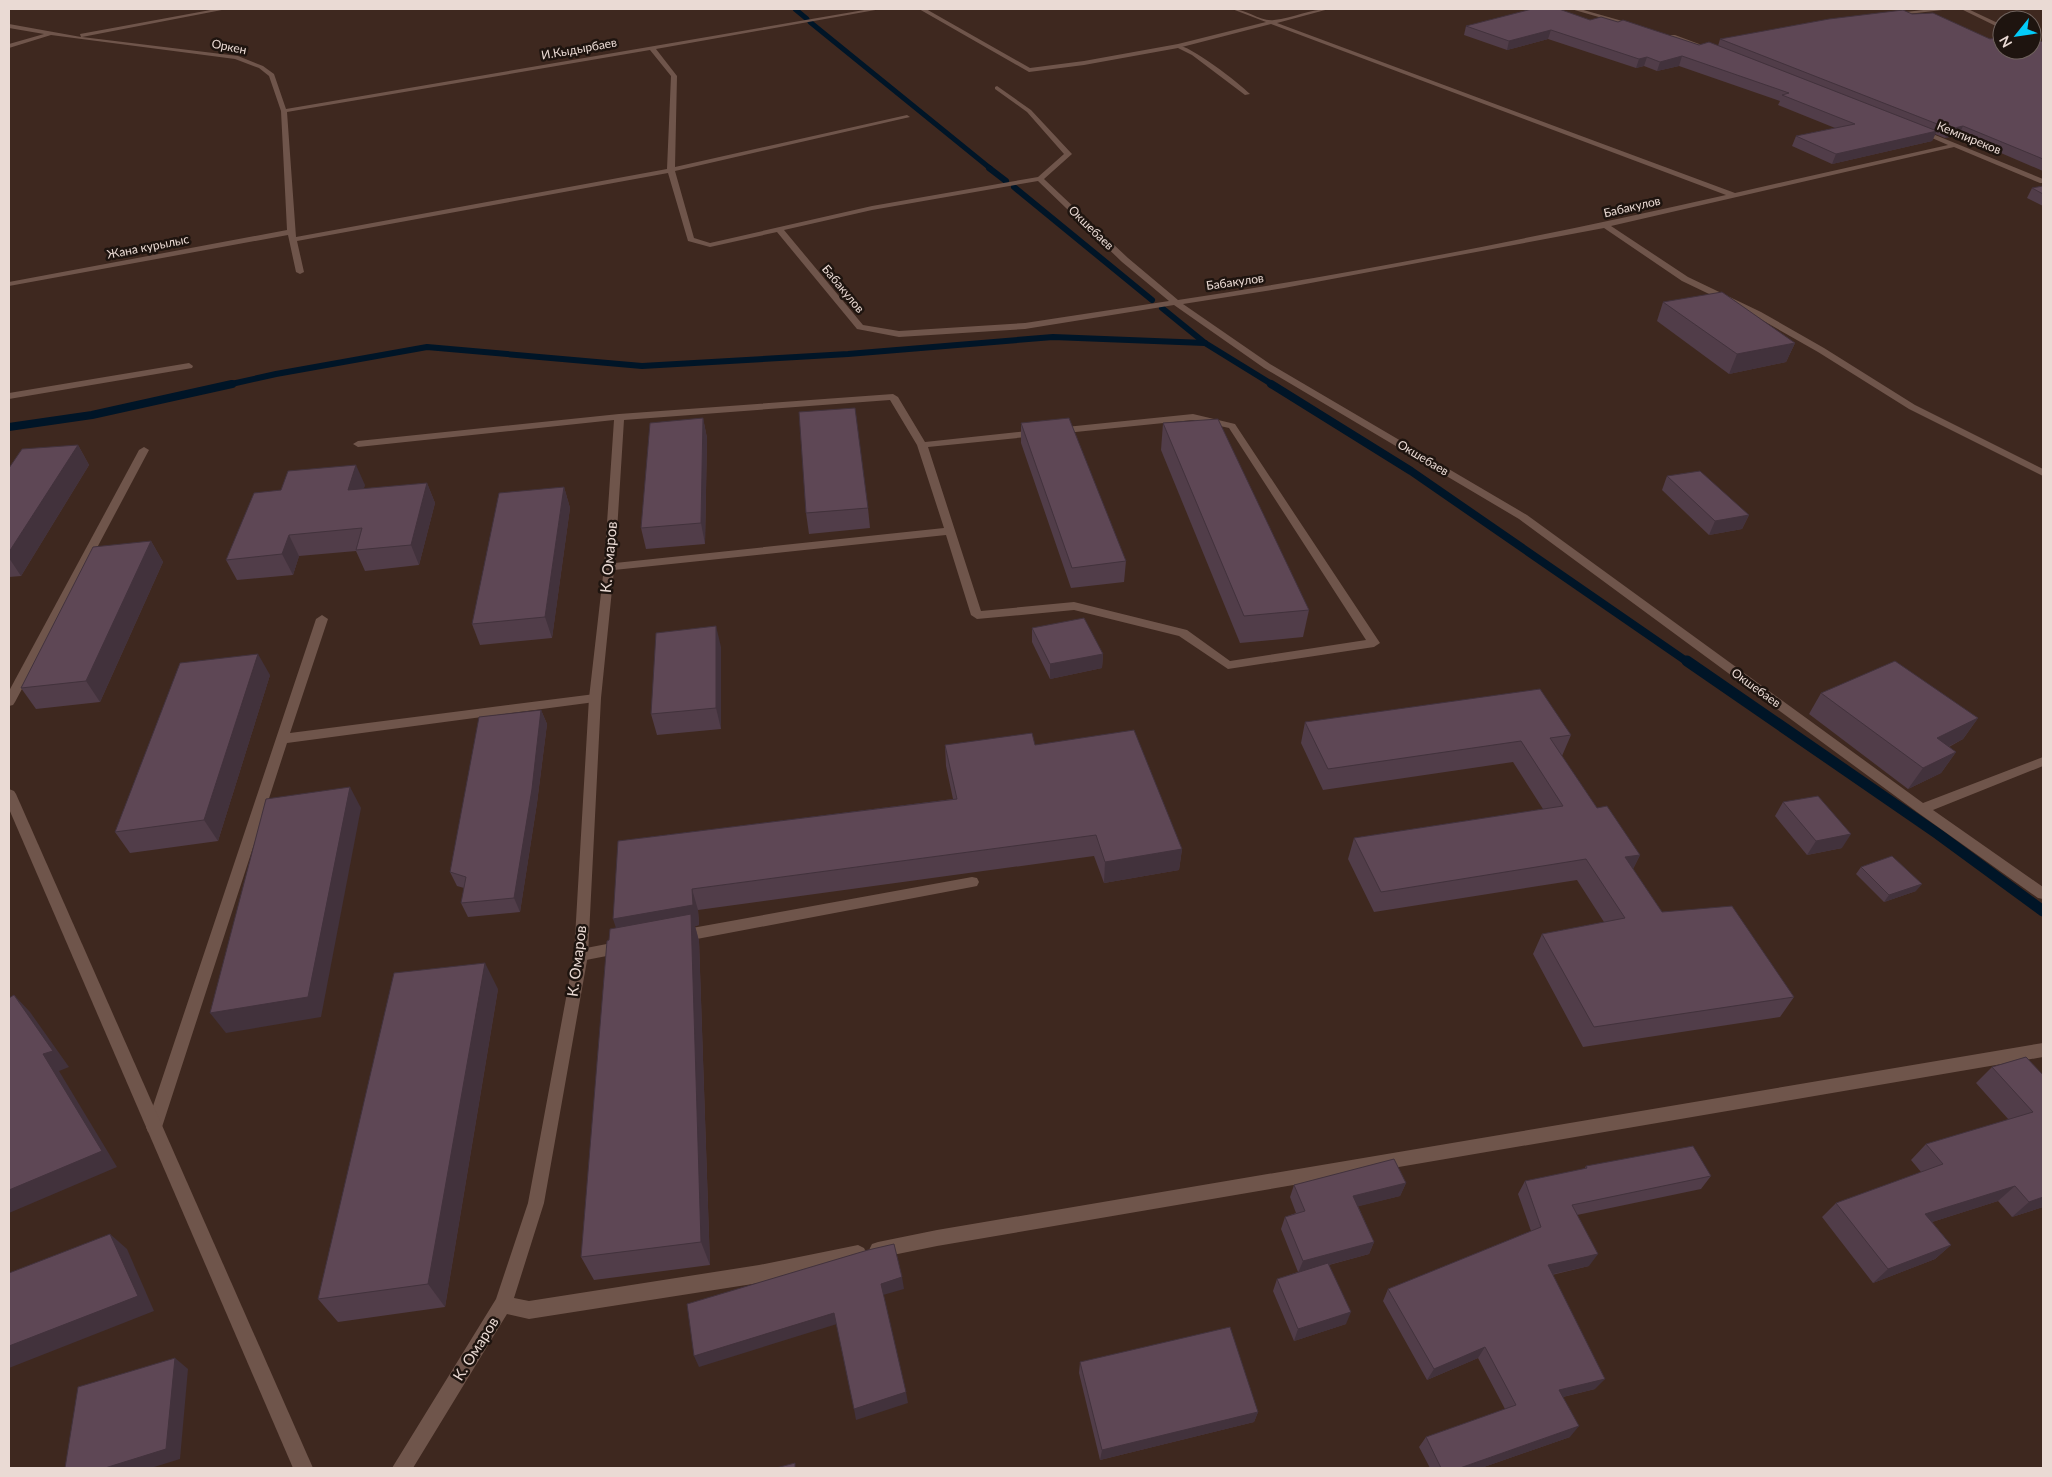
<svg xmlns="http://www.w3.org/2000/svg" width="2052" height="1477" font-family="Lato,sans-serif">
	<style>
		.lines { fill: none; stroke-linecap: round; stroke-linejoin: round }
		.stream-far3 { stroke: #001527; stroke-width: 5 }
		.stream-far2 { stroke: #001527; stroke-width: 6 }
		.stream-far1 { stroke: #001527; stroke-width: 8 }
		.stream { stroke: #001527; stroke-width: 11 }
		.lane { fill: #6f554b; fill-rule: evenodd }
		.street { fill: #6f554b; fill-rule: evenodd }
		.wall { fill: #513d49 }
		.shaded-wall { fill: #42323c }
		.building { fill: #5e4755; stroke: #42323c }
		.labels { text-anchor: middle; stroke-width: 5; stroke-linejoin: round; paint-order: stroke }
		.far-street-label { font-size: 12px; fill: #eadad4; stroke: #1e140f }
		.street-label { font-size: 15px; fill: #eadad4; stroke: #1e140f }
	</style>
	<rect width="100%" height="100%" fill="#3e281f"/>
	<g class="lines">
		<g class="stream-far3">
			<path d="M 795,9 L 807,19"/>
			<path d="M 810,22 L 991,169"/>
		</g>
		<g class="stream-far2">
			<path d="M 989,168 L 1006,181"/>
			<path d="M 1014,187 L 1152,300"/>
			<path d="M 1162,308 L 1205,343 L 1273,385"/>
			<path d="M 227,385 L 276,374 L 427,347 L 642,366 L 848,354 L 1053,337 L 1205,343"/>
		</g>
		<g class="stream-far1">
			<path d="M 1271,384 L 1411,471 L 1689,663"/>
			<path d="M 9,427 L 92,415 L 232,384"/>
		</g>
		<path class="stream" d="M 1687,661 L 1938,834 L 2043,911"/>
		<g class="lane">
			<path d="M 1176,45 C 1189,44 1239,83 1250,94 L 1245,95 L 1192,55 L 1176,47 Z"/>
			<path d="M 189,363 L 193,366 L 192,368 L 9,399 L 9,393 Z"/>
			<path d="M 144,447 L 149,450 L 15,702 L 13,705 L 9,706 L 9,691 L 139,450 Z"/>
			<path d="M 322,615 L 328,619 L 290,733 L 595,694 L 601,698 L 595,702 L 287,743 L 162,1127 L 160,1132 L 154,1134 L 148,1132 L 146,1127 L 316,619 Z"/>
			<path d="M 972,877 L 977,878 L 979,882 L 977,886 L 972,887 L 681,942 L 676,940 L 674,936 L 676,932 L 681,930 Z"/>
			<path d="M 622,941 L 627,943 L 629,947 L 627,951 L 622,953 L 581,961 L 576,959 L 574,955 L 576,951 L 581,949 Z"/>
		</g>
		<g class="street">
			<path d="M 216,9 L 227,9 L 82,37 L 238,56 L 263,66 L 274,74 L 286,109 L 870,9 L 881,9 L 656,49 L 677,76 L 675,167 L 907,115 L 910,117 L 675,171 L 694,238 L 710,243 L 872,206 L 1038,177 L 1064,154 L 1027,112 L 995,89 L 995,87 L 997,86 L 1031,110 L 1072,154 L 1044,179 L 1128,258 L 1178,300 C 1362,272 1545,236 1726,195 L 1271,24 L 1178,48 L 1084,65 L 1029,72 L 919,9 L 926,9 L 1030,68 L 1084,61 L 1178,44 L 1266,22 L 1232,9 C 1246,9 1261,22 1274,20 C 1293,18 1310,9 1329,9 L 1277,23 L 1735,193 L 1948,145 L 1916,131 L 1916,129 L 1918,128 L 2043,179 L 2043,183 L 2040,183 L 1954,147 L 1611,226 L 1688,277 L 1761,312 L 1824,348 L 1915,405 L 2043,469 L 2043,476 L 1909,409 L 1818,352 L 1755,316 L 1682,281 L 1604,228 L 1284,288 L 1183,304 L 1270,364 L 1527,515 L 1923,803 L 2043,757 L 2043,766 L 1933,810 L 2043,887 L 2043,899 L 2038,898 L 1917,812 L 1519,519 L 1264,368 L 1174,305 L 1025,329 L 899,337 L 857,329 L 777,232 L 710,247 L 688,241 L 668,173 L 297,241 L 304,272 L 300,274 L 296,272 L 288,235 L 9,286 L 9,282 L 287,230 L 281,111 L 269,76 L 259,68 L 235,59 L 51,35 L 9,48 L 9,44 L 44,34 L 9,28 L 9,24 L 81,37 L 80,34 ZM 650,50 L 671,76 L 667,169 L 296,237 L 287,112 ZM 1038,181 L 1122,262 L 1169,301 L 1025,323 L 899,331 L 863,325 L 784,230 L 872,210 Z"/>
			<path d="M 1571,9 L 1580,9 L 1640,26 L 1637,28 Z"/>
			<path d="M 1932,9 L 1951,9 L 1891,16 L 1888,14 Z"/>
			<path d="M 1961,9 L 1968,9 L 2002,25 L 2002,29 Z"/>
			<path d="M 1671,35 L 1675,35 L 1718,51 L 1713,52 L 1671,37 Z"/>
			<path d="M 893,394 L 898,397 L 925,442 L 1037,430 L 1042,433 L 1037,436 L 928,447 L 981,611 L 1074,602 L 1187,630 L 1230,661 L 1366,640 L 1229,428 L 1193,420 L 1056,434 L 1051,431 L 1056,428 L 1193,414 L 1235,424 L 1380,643 L 1374,647 L 1228,669 L 1179,636 L 1074,610 L 977,619 L 971,615 L 946,535 L 614,570 L 601,698 L 588,955 L 544,1203 L 514,1298 L 529,1301 L 759,1265 L 858,1245 L 864,1248 L 867,1254 L 864,1260 L 858,1263 L 759,1283 L 529,1319 L 507,1314 L 413,1468 L 392,1468 L 496,1299 L 528,1203 L 574,955 L 589,698 L 604,567 L 614,420 L 358,447 L 353,444 L 358,441 L 619,414 ZM 890,400 L 917,445 L 944,528 L 615,563 L 624,420 Z"/>
			<path d="M 9,789 L 14,791 L 16,794 L 313,1468 L 293,1468 L 9,809 Z"/>
			<path d="M 2043,1043 L 2043,1057 L 937,1246 L 878,1258 L 872,1256 L 869,1250 L 872,1244 L 878,1242 L 937,1230 Z"/>
		</g>
	</g>
	<g class="wall">
		<path d="M 1912,14 L 1990,39 L 2043,42 L 2043,171 L 1959,135 L 1945,138 L 1935,134 L 1932,141 L 1832,164 L 1792,146 L 1796,136 L 1835,128 L 1778,105 L 1780,101 L 1679,66 L 1657,71 L 1644,66 L 1636,68 L 1548,39 L 1507,50 L 1464,35 L 1466,26 L 1590,20 L 1618,22 L 1699,45 L 1718,46 L 1720,39 Z"/>
		<path d="M 2043,186 L 2043,206 L 2027,198 L 2032,188 Z"/>
		<path d="M 1663,302 L 1795,343 L 1786,362 L 1729,374 L 1657,321 Z"/>
		<path d="M 703,418 L 707,438 L 705,544 L 646,549 L 641,528 Z"/>
		<path d="M 1021,423 L 1126,561 L 1124,582 L 1071,588 L 1021,443 Z"/>
		<path d="M 1163,423 L 1309,610 L 1303,637 L 1240,643 L 1161,450 Z"/>
		<path d="M 78,445 L 89,465 L 21,576 L 9,577 L 9,468 Z"/>
		<path d="M 1667,476 L 1749,515 L 1742,529 L 1709,535 L 1662,490 Z"/>
		<path d="M 427,483 L 435,503 L 419,565 L 365,571 L 356,551 L 299,556 L 293,575 L 237,580 L 226,560 L 365,485 L 363,489 Z"/>
		<path d="M 564,487 L 570,508 L 552,638 L 480,645 L 472,624 Z"/>
		<path d="M 868,508 L 870,528 L 809,534 L 806,513 Z"/>
		<path d="M 151,541 L 163,562 L 100,702 L 36,709 L 21,688 Z"/>
		<path d="M 1032,628 L 1103,654 L 1102,668 L 1050,679 L 1032,642 Z"/>
		<path d="M 721,647 L 721,729 L 657,735 L 651,714 Z"/>
		<path d="M 270,675 L 218,841 L 130,853 L 115,832 Z"/>
		<path d="M 1821,693 L 1978,718 L 1963,739 L 1949,747 L 1956,752 L 1941,773 L 1908,789 L 1809,714 Z"/>
		<path d="M 541,710 L 547,724 L 537,803 L 520,912 L 468,917 L 461,903 L 464,888 L 457,886 L 450,872 Z"/>
		<path d="M 1305,722 L 1571,735 L 1562,756 L 1597,808 L 1640,855 L 1633,869 L 1662,912 L 1794,997 L 1780,1017 L 1583,1047 L 1533,954 L 1542,934 L 1604,922 L 1577,880 L 1374,912 L 1348,859 L 1354,838 L 1543,809 L 1513,762 L 1323,790 L 1301,743 Z"/>
		<path d="M 945,745 L 1035,745 L 1182,849 L 1179,870 L 1104,883 L 1094,856 L 698,910 L 699,925 L 695,926 L 699,941 L 710,1265 L 594,1280 L 581,1257 L 616,928 L 618,841 L 953,799 L 946,766 Z"/>
		<path d="M 1783,802 L 1842,848 L 1807,855 L 1775,816 Z"/>
		<path d="M 1861,867 L 1916,891 L 1884,902 L 1856,874 Z"/>
		<path d="M 498,989 L 445,1307 L 338,1322 L 318,1299 Z"/>
		<path d="M 2026,1057 L 2043,1207 L 2012,1217 L 1998,1201 L 1932,1222 L 1951,1245 L 1935,1259 L 1873,1283 L 1822,1217 L 1836,1203 L 1921,1172 L 1911,1160 L 1926,1144 L 2009,1120 L 1976,1083 L 1992,1067 Z"/>
		<path d="M 1586,1166 L 1711,1176 L 1701,1189 L 1577,1215 L 1589,1266 L 1552,1275 L 1595,1389 L 1563,1397 L 1570,1437 L 1481,1468 L 1430,1468 L 1419,1447 L 1426,1437 L 1505,1409 L 1478,1358 L 1427,1380 L 1383,1301 L 1388,1289 L 1531,1231 L 1518,1194 L 1525,1181 L 1584,1169 Z"/>
		<path d="M 1406,1183 L 1400,1196 L 1358,1206 L 1374,1242 L 1369,1254 L 1329,1265 L 1346,1324 L 1294,1341 L 1273,1291 L 1277,1279 L 1298,1272 L 1281,1229 L 1285,1217 L 1296,1213 L 1290,1197 L 1294,1185 Z"/>
		<path d="M 1080,1362 L 1258,1412 L 1254,1422 L 1100,1460 L 1079,1373 Z"/>
	</g>
	<g class="shaded-wall">
		<path d="M 1551,30 L 1548,39 L 1507,50 L 1509,41 Z"/>
		<path d="M 1682,56 L 1679,66 L 1657,71 L 1660,62 Z"/>
		<path d="M 1647,57 L 1644,66 L 1636,68 L 1639,59 Z"/>
		<path d="M 1963,126 L 1959,135 L 1945,138 L 1950,129 Z"/>
		<path d="M 1937,131 L 1932,141 L 1832,164 L 1836,154 Z"/>
		<path d="M 1795,343 L 1786,362 L 1729,374 L 1737,354 Z"/>
		<path d="M 703,418 L 707,438 L 705,544 L 701,523 Z"/>
		<path d="M 78,445 L 89,465 L 21,576 L 9,558 L 9,552 Z"/>
		<path d="M 356,465 L 365,485 L 357,511 L 348,490 Z"/>
		<path d="M 427,483 L 435,503 L 419,565 L 411,545 Z"/>
		<path d="M 564,487 L 570,508 L 552,638 L 545,617 Z"/>
		<path d="M 1749,515 L 1742,529 L 1709,535 L 1715,521 Z"/>
		<path d="M 289,535 L 299,556 L 293,575 L 282,554 Z"/>
		<path d="M 151,541 L 163,562 L 100,702 L 86,681 Z"/>
		<path d="M 716,626 L 721,647 L 721,729 L 716,708 Z"/>
		<path d="M 258,654 L 270,675 L 218,841 L 204,820 Z"/>
		<path d="M 1103,654 L 1102,668 L 1050,679 L 1050,664 Z"/>
		<path d="M 541,710 L 547,724 L 537,803 L 520,912 L 514,898 Z"/>
		<path d="M 1978,718 L 1963,739 L 1922,760 L 1937,738 Z"/>
		<path d="M 1956,752 L 1941,773 L 1908,789 L 1923,768 Z"/>
		<path d="M 350,787 L 361,808 L 321,1017 L 226,1033 L 210,1013 Z"/>
		<path d="M 1851,834 L 1842,848 L 1807,855 L 1816,841 Z"/>
		<path d="M 1182,849 L 1179,870 L 1104,883 L 1105,862 Z"/>
		<path d="M 1640,855 L 1630,875 L 1625,857 Z"/>
		<path d="M 1922,884 L 1916,891 L 1884,902 L 1889,895 Z"/>
		<path d="M 692,889 L 698,910 L 699,925 L 695,926 L 699,941 L 710,1265 L 701,1242 L 620,940 L 613,919 Z"/>
		<path d="M 485,963 L 498,989 L 445,1307 L 428,1284 Z"/>
		<path d="M 14,995 L 30,1012 L 69,1067 L 59,1071 L 117,1167 L 9,1213 L 9,1190 L 43,1054 Z"/>
		<path d="M 1406,1183 L 1400,1196 L 1348,1209 L 1353,1196 Z"/>
		<path d="M 2015,1186 L 1998,1201 L 1910,1229 L 1925,1214 Z"/>
		<path d="M 2043,1197 L 2043,1207 L 2012,1217 L 2029,1202 Z"/>
		<path d="M 110,1234 L 127,1249 L 154,1311 L 9,1368 L 9,1346 Z"/>
		<path d="M 1374,1242 L 1369,1254 L 1298,1273 L 1303,1261 Z"/>
		<path d="M 1951,1245 L 1935,1259 L 1873,1283 L 1888,1269 Z"/>
		<path d="M 1598,1254 L 1589,1266 L 1540,1277 L 1548,1265 Z"/>
		<path d="M 902,1277 L 904,1289 L 883,1295 L 881,1284 Z"/>
		<path d="M 1351,1312 L 1346,1324 L 1294,1341 L 1298,1329 Z"/>
		<path d="M 834,1313 L 837,1324 L 699,1367 L 694,1356 Z"/>
		<path d="M 1485,1347 L 1478,1358 L 1427,1380 L 1434,1369 Z"/>
		<path d="M 175,1358 L 188,1369 L 180,1459 L 151,1468 L 105,1468 Z"/>
		<path d="M 1605,1379 L 1595,1389 L 1550,1400 L 1559,1390 Z"/>
		<path d="M 906,1392 L 908,1403 L 856,1420 L 854,1409 Z"/>
		<path d="M 1258,1412 L 1254,1422 L 1100,1460 L 1102,1450 Z"/>
		<path d="M 1579,1426 L 1570,1437 L 1481,1468 L 1460,1468 Z"/>
	</g>
	<g class="building">
		<path d="M 1532,9 L 1559,9 L 1590,20 L 1601,17 L 1618,22 L 1623,20 L 1699,45 L 1709,42 L 1937,131 L 1836,154 L 1796,136 L 1855,124 L 1782,95 L 1789,93 L 1682,56 L 1660,62 L 1647,57 L 1639,59 L 1551,30 L 1509,41 L 1466,26 Z"/>
		<path d="M 1903,10 L 1912,14 L 1933,13 L 1990,39 L 2002,37 L 2002,50 L 2032,50 L 2032,38 L 2043,42 L 2043,159 L 1963,126 L 1950,129 L 1720,39 L 1829,19 Z"/>
		<path d="M 2043,186 L 2043,194 L 2032,188 Z"/>
		<path d="M 1722,292 L 1795,343 L 1737,354 L 1663,302 Z"/>
		<path d="M 855,408 L 868,508 L 806,513 L 799,412 Z"/>
		<path d="M 703,418 L 701,523 L 641,528 L 650,423 Z"/>
		<path d="M 1069,418 L 1126,561 L 1072,568 L 1021,423 Z"/>
		<path d="M 1218,419 L 1309,610 L 1244,616 L 1163,423 Z"/>
		<path d="M 78,445 L 9,552 L 9,468 L 22,449 Z"/>
		<path d="M 356,465 L 348,490 L 427,483 L 411,545 L 356,550 L 362,528 L 289,535 L 282,554 L 226,560 L 254,493 L 281,490 L 288,471 Z"/>
		<path d="M 1700,471 L 1749,515 L 1715,521 L 1667,476 Z"/>
		<path d="M 564,487 L 545,617 L 472,624 L 499,493 Z"/>
		<path d="M 151,541 L 86,681 L 21,688 L 93,547 Z"/>
		<path d="M 1084,618 L 1103,654 L 1050,664 L 1032,628 Z"/>
		<path d="M 716,626 L 716,708 L 651,714 L 656,633 Z"/>
		<path d="M 258,654 L 204,820 L 115,832 L 180,663 Z"/>
		<path d="M 1895,661 L 1978,718 L 1937,738 L 1956,752 L 1923,768 L 1821,693 Z"/>
		<path d="M 1540,689 L 1571,735 L 1550,738 L 1597,808 L 1607,806 L 1640,855 L 1625,857 L 1662,912 L 1732,906 L 1794,997 L 1594,1027 L 1542,934 L 1625,918 L 1586,859 L 1381,892 L 1354,838 L 1563,806 L 1521,741 L 1328,769 L 1305,722 Z"/>
		<path d="M 541,710 L 532,789 L 514,898 L 461,903 L 466,877 L 450,872 L 479,717 Z"/>
		<path d="M 1134,730 L 1182,849 L 1105,862 L 1096,835 L 692,889 L 693,905 L 613,919 L 618,841 L 957,799 L 945,745 L 1032,733 L 1035,745 Z"/>
		<path d="M 350,787 L 308,997 L 210,1013 L 266,799 Z"/>
		<path d="M 1818,796 L 1851,834 L 1816,841 L 1783,802 Z"/>
		<path d="M 1892,856 L 1922,884 L 1889,895 L 1861,867 Z"/>
		<path d="M 691,914 L 701,1242 L 581,1257 L 607,941 L 609,940 L 610,929 Z"/>
		<path d="M 485,963 L 428,1284 L 318,1299 L 394,973 Z"/>
		<path d="M 14,995 L 53,1051 L 43,1054 L 102,1151 L 9,1190 L 9,998 Z"/>
		<path d="M 2026,1057 L 2043,1075 L 2043,1197 L 2029,1202 L 2015,1186 L 1925,1214 L 1951,1245 L 1888,1269 L 1836,1203 L 1943,1164 L 1926,1144 L 2033,1112 L 1992,1067 Z"/>
		<path d="M 1693,1146 L 1711,1176 L 1572,1205 L 1598,1254 L 1548,1265 L 1605,1379 L 1559,1390 L 1579,1426 L 1460,1468 L 1441,1468 L 1426,1437 L 1516,1405 L 1485,1347 L 1434,1369 L 1388,1289 L 1541,1227 L 1525,1181 L 1587,1168 L 1586,1166 Z"/>
		<path d="M 1394,1159 L 1406,1183 L 1353,1196 L 1374,1242 L 1303,1261 L 1285,1217 L 1305,1211 L 1294,1185 Z"/>
		<path d="M 110,1234 L 138,1296 L 9,1346 L 9,1273 Z"/>
		<path d="M 894,1244 L 902,1277 L 881,1284 L 906,1392 L 854,1409 L 834,1313 L 694,1356 L 687,1304 L 868,1250 Z"/>
		<path d="M 1328,1263 L 1351,1312 L 1298,1329 L 1277,1279 Z"/>
		<path d="M 1230,1327 L 1258,1412 L 1102,1450 L 1080,1362 Z"/>
		<path d="M 175,1358 L 166,1449 L 105,1468 L 65,1468 L 78,1387 Z"/>
		<path d="M 795,1463 L 795,1468 L 776,1468 Z"/>
	</g>
	<g class="labels">
		<g class="far-street-label">
			<text transform="translate(229 47) rotate(11)" y="4">Оркен</text>
			<text transform="translate(579 49) rotate(-10)" y="4">И.Кыдырбаев</text>
			<text transform="translate(1969 138) rotate(22)" y="4">Кемпиреков</text>
			<text transform="translate(1632 207) rotate(-13)" y="4">Бабакулов</text>
			<text transform="translate(1091 228) rotate(44)" y="4">Окшебаев</text>
			<text transform="translate(148 247) rotate(-11)" y="4">Жана курылыс</text>
			<text transform="translate(1235 282) rotate(-8)" y="4">Бабакулов</text>
			<text transform="translate(843 289) rotate(50)" y="4">Бабакулов</text>
			<text transform="translate(1423 458) rotate(31)" y="4">Окшебаев</text>
			<text transform="translate(1756 688) rotate(36)" y="4">Окшебаев</text>
		</g>
		<g class="street-label">
			<text transform="translate(609 557) rotate(-85)" y="5">К. Омаров</text>
			<text transform="translate(577 961) rotate(-83)" y="5">К. Омаров</text>
			<text transform="translate(476 1349) rotate(-58)" y="5">К. Омаров</text>
		</g>
	</g>
	<rect width="2052" height="1477" fill="none" stroke="#eadad4" stroke-width="20"/>
	<g transform="translate(2017 35) rotate(240)"><circle r="24" fill="#1e140f" stroke="#70635e"/>
	<path d="M0-4L9 19L0 12L-9 19Z" fill="#03cbf9"/>
	<text y="-8" font-size="14" font-weight="bold" text-anchor="middle" fill="#eadad4">N</text>
	</g>
</svg>
